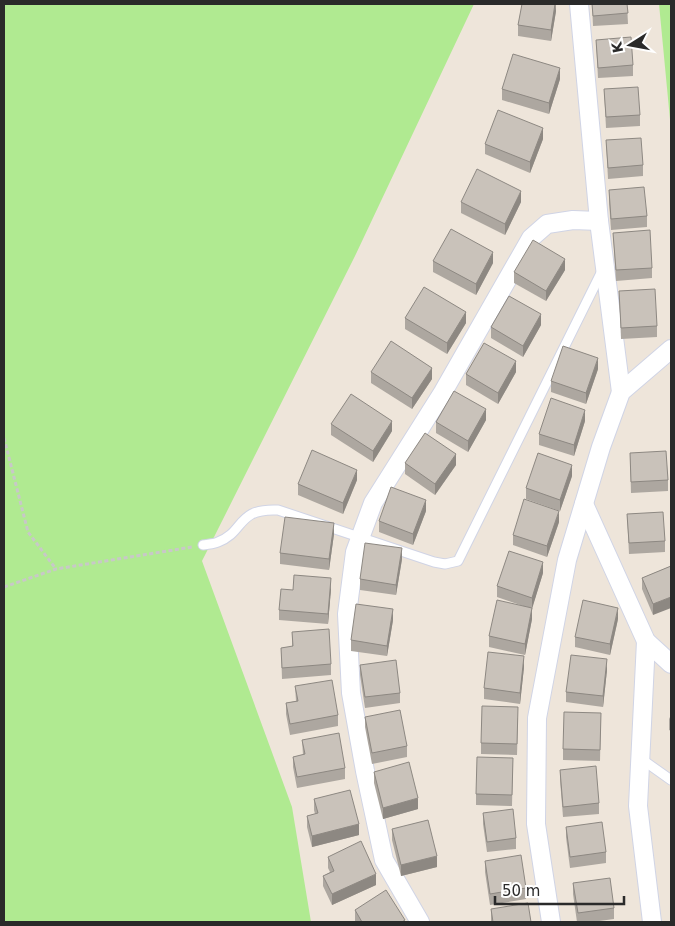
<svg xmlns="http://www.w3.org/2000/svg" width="675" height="926" font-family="'DejaVu Sans',sans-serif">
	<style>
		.green { fill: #b0ea91 }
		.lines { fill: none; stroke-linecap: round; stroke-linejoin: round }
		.lane-casing { stroke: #d0d4e5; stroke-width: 11 }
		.street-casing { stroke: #d0d4e5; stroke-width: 20 }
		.path { stroke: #c8c8c8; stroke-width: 3; stroke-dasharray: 4 2.5; stroke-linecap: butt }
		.lane { stroke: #fff; stroke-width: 9 }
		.street { stroke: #fff; stroke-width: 18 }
		.wall { fill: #ada7a0 }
		.shaded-wall { fill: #8d8882 }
		.building { fill: #c9c2ba; stroke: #8d8882 }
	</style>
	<rect width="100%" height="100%" fill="#eee5da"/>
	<g class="green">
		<path d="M 4,4 L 474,4 L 355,256 L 202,561 L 292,807 L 311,922 L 4,922 Z"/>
		<path d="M 659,4 L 671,4 L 671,130 Z"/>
	</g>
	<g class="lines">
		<g class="lane-casing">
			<g id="lane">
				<path d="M 203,545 C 208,544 214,544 218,542 C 245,532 236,508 278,510 L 434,562 L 445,564 L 458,561 L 603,269"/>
				<path d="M 640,758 L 671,780"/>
			</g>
		</g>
		<g class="street-casing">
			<g id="street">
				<path d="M 579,4 L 599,221 L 621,392"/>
				<path d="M 584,504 L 646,641 L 671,664"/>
				<path d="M 646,641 L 638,806 L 652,922"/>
				<path d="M 420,922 L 384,860 L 365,771 L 351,693 L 347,614 L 355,552 L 373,503 L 443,392 L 531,238 L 547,224 L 573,220 L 599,221"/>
				<path d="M 551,922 L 536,824 L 537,718 L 567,560 L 601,447 L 621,392 L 671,349"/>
			</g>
		</g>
		<g class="path">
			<path d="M 4,438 L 28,532 L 56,569"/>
			<path d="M 4,587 L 56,569 L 192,547"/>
		</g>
		<use href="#lane" class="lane"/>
		<use href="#street" class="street"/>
	</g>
	<g class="wall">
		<path d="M 556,4 L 556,11 L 551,41 L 518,36 L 518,25 Z"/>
		<path d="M 592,4 L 627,4 L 628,24 L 593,26 Z"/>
		<path d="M 596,40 L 633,65 L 633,76 L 598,78 Z"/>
		<path d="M 560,79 L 549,114 L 502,100 L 502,89 Z"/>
		<path d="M 604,89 L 640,115 L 640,126 L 606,128 Z"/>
		<path d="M 543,139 L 530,173 L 485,154 L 485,144 Z"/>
		<path d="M 606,140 L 643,165 L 643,176 L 608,179 Z"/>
		<path d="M 609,190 L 647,216 L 647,227 L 611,230 L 609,201 Z"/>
		<path d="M 461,202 L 521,202 L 505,235 L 461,213 Z"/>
		<path d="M 613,233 L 652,268 L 652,278 L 616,281 Z"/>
		<path d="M 433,261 L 493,263 L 476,295 L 433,272 Z"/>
		<path d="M 565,270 L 546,301 L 514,283 L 514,272 Z"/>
		<path d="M 619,291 L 657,326 L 657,337 L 621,339 Z"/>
		<path d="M 405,318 L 466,323 L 447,354 L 405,329 Z"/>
		<path d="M 541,325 L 523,357 L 491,338 L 491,327 Z"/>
		<path d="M 598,369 L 586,404 L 551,392 L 551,381 Z"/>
		<path d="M 371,372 L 432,379 L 412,409 L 371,383 Z"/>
		<path d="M 516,372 L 498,404 L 466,385 L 466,374 Z"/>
		<path d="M 486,420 L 468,452 L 436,433 L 436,422 Z"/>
		<path d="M 585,421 L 574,456 L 539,445 L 539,434 Z"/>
		<path d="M 331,424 L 392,431 L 373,462 L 331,435 Z"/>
		<path d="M 630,453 L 668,480 L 668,491 L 631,493 Z"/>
		<path d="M 405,463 L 456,465 L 435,495 L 405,474 Z"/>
		<path d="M 572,476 L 560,511 L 526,499 L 526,488 Z"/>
		<path d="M 357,480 L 343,514 L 298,495 L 298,484 Z"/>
		<path d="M 426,511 L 413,545 L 379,532 L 379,521 Z"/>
		<path d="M 627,514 L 665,541 L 665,552 L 629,554 Z"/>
		<path d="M 559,522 L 547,557 L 513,545 L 513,535 Z"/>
		<path d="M 334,534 L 329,570 L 280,564 L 280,553 Z"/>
		<path d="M 402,559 L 396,595 L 360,590 L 360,579 Z"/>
		<path d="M 671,566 L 653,615 L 642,589 L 642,578 Z"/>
		<path d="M 543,573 L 532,608 L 532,619 L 525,655 L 489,647 L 489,636 L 523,606 L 497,597 L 497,586 Z"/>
		<path d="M 331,589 L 328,624 L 279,620 L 279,610 L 293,590 Z"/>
		<path d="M 618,619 L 610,655 L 575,647 L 575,637 Z"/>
		<path d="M 393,620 L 387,656 L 351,651 L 351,640 Z"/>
		<path d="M 292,632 L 331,664 L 331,675 L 282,679 L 281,648 L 292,647 Z"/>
		<path d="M 360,665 L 400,693 L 400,703 L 365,708 L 360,675 Z"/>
		<path d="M 524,667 L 520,704 L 484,699 L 484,688 Z"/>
		<path d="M 607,670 L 603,707 L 566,702 L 566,692 Z"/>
		<path d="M 295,686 L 338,715 L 338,726 L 290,735 L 286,714 L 286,703 L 296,701 Z"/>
		<path d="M 601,713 L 600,761 L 563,760 L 563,749 Z"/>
		<path d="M 671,715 L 671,731 L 669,730 L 669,719 Z"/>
		<path d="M 365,717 L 407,746 L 407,757 L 372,764 L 365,727 Z"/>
		<path d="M 518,718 L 517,755 L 481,754 L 481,743 Z"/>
		<path d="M 302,740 L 345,768 L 345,779 L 297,788 L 293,767 L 293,757 L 303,755 Z"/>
		<path d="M 513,758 L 512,806 L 476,805 L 476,794 Z"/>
		<path d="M 560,770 L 599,803 L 599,814 L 563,817 L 560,780 Z"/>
		<path d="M 374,772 L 418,809 L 383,819 L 374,783 Z"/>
		<path d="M 314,799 L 359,835 L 312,847 L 307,827 L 307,816 L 315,814 L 314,810 Z"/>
		<path d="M 483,813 L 516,838 L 516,849 L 487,852 L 483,824 Z"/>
		<path d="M 566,827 L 606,852 L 606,863 L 570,868 L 566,837 Z"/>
		<path d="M 392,829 L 437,867 L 401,876 L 392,840 Z"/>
		<path d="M 328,857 L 376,885 L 332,905 L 323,886 L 323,876 L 330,872 L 328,868 Z"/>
		<path d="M 485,861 L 526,888 L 526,899 L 490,905 L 485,872 Z"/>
		<path d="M 573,883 L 614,908 L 614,919 L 592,922 L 577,922 L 573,894 Z"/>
		<path d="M 491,909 L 531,922 L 491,922 Z"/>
		<path d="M 355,910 L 405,922 L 355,922 Z"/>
	</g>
	<g class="shaded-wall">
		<path d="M 555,4 L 556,11 L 551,41 L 551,30 Z"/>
		<path d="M 560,68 L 560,79 L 549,114 L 549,103 Z"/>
		<path d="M 543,128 L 543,139 L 530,173 L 530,162 Z"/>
		<path d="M 521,191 L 521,202 L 505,235 L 505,224 Z"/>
		<path d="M 493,252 L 493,263 L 476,295 L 476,284 Z"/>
		<path d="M 565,259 L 565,270 L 546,301 L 546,291 Z"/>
		<path d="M 466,312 L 466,323 L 447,354 L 447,343 Z"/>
		<path d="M 541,314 L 541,325 L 523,357 L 523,346 Z"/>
		<path d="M 598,358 L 598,369 L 586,404 L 586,393 Z"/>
		<path d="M 516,361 L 516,372 L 498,404 L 498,393 Z"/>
		<path d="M 432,368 L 432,379 L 412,409 L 412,398 Z"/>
		<path d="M 486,409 L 486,420 L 468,452 L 468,441 Z"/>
		<path d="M 585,410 L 585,421 L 574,456 L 574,445 Z"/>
		<path d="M 392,421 L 392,431 L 373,462 L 373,451 Z"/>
		<path d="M 456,454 L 456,465 L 435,495 L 435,484 Z"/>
		<path d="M 572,465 L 572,476 L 560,511 L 560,500 Z"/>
		<path d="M 357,470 L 357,480 L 343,514 L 343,503 Z"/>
		<path d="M 426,500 L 426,511 L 413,545 L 413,534 Z"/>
		<path d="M 559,511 L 559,522 L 547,557 L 547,546 Z"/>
		<path d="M 334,523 L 334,534 L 329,570 L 329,559 Z"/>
		<path d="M 402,548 L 402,559 L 396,595 L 396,585 Z"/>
		<path d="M 543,562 L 543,573 L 532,609 L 532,598 Z"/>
		<path d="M 331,578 L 331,589 L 328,624 L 328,614 Z"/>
		<path d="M 671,597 L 671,608 L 653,615 L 653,604 Z"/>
		<path d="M 532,608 L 532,619 L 525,655 L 525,644 Z"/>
		<path d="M 618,608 L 618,619 L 610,655 L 610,644 Z"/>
		<path d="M 393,609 L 393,620 L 387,656 L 387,646 Z"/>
		<path d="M 524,656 L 524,667 L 520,704 L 520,693 Z"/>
		<path d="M 607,659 L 607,670 L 603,707 L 603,696 Z"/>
		<path d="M 418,798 L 418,809 L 383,819 L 383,808 Z"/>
		<path d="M 359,824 L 359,835 L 312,847 L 312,836 Z"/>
		<path d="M 437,856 L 437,867 L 401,876 L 401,865 Z"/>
		<path d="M 376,874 L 376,885 L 332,905 L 332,894 Z"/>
	</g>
	<g class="building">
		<path d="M 522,4 L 555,4 L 551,30 L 518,25 Z"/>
		<path d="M 592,4 L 627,4 L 628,13 L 593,16 Z"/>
		<path d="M 631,37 L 633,65 L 598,68 L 596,40 Z"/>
		<path d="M 513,54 L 560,68 L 549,103 L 502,89 Z"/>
		<path d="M 638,87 L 640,115 L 606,117 L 604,89 Z"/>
		<path d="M 498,110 L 543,128 L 530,162 L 485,144 Z"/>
		<path d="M 641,138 L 643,165 L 608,168 L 606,140 Z"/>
		<path d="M 477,169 L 521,191 L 505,224 L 461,202 Z"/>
		<path d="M 644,187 L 647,216 L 611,219 L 609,190 Z"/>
		<path d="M 451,229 L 493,252 L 476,284 L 433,261 Z"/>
		<path d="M 650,230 L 652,268 L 616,270 L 613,233 Z"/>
		<path d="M 533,240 L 565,259 L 546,291 L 514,272 Z"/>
		<path d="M 424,287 L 466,312 L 447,343 L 405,318 Z"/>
		<path d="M 655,289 L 657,326 L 621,328 L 619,291 Z"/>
		<path d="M 509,296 L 541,314 L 523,346 L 491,327 Z"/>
		<path d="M 391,341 L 432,368 L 412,398 L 371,372 Z"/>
		<path d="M 484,343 L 516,361 L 498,393 L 466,374 Z"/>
		<path d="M 563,346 L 598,358 L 586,393 L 551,381 Z"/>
		<path d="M 454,391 L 486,409 L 468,441 L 436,422 Z"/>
		<path d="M 351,394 L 392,421 L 373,451 L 331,424 Z"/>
		<path d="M 551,398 L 585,410 L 574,445 L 539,434 Z"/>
		<path d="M 425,433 L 456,454 L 435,484 L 405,463 Z"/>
		<path d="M 312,450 L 357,470 L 343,503 L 298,484 Z"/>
		<path d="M 666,451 L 668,480 L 631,482 L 630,453 Z"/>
		<path d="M 538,453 L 572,465 L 560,500 L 526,488 Z"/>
		<path d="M 391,487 L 426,500 L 413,534 L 379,521 Z"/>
		<path d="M 524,499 L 559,511 L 547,546 L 513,535 Z"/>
		<path d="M 663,512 L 665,541 L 629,543 L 627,514 Z"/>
		<path d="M 285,517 L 334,523 L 329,559 L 280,553 Z"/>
		<path d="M 365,543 L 402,548 L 396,585 L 360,579 Z"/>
		<path d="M 509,551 L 543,562 L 532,598 L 497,586 Z"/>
		<path d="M 671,566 L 671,597 L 653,604 L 642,578 Z"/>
		<path d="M 294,575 L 331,578 L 328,614 L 279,610 L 281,589 L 293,590 Z"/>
		<path d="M 497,600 L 532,608 L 525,644 L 489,636 Z"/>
		<path d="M 583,600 L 618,608 L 610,644 L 575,637 Z"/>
		<path d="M 356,604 L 393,609 L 387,646 L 351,640 Z"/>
		<path d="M 329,629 L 331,664 L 282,668 L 281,648 L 293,646 L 292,632 Z"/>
		<path d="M 488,652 L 524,656 L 520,693 L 484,688 Z"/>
		<path d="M 571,655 L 607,659 L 603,696 L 566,692 Z"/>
		<path d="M 396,660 L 400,693 L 365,697 L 360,665 Z"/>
		<path d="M 332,680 L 338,715 L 290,724 L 286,703 L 298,701 L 295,686 Z"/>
		<path d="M 482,706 L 518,707 L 517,744 L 481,743 Z"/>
		<path d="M 400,710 L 407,746 L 372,753 L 365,717 Z"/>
		<path d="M 564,712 L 601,713 L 600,750 L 563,749 Z"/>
		<path d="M 339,733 L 345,768 L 297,777 L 293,757 L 305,754 L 302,740 Z"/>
		<path d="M 477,757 L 513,758 L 512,795 L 476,794 Z"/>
		<path d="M 409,762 L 418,798 L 383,808 L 374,772 Z"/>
		<path d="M 596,766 L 599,803 L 563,807 L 560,770 Z"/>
		<path d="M 350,790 L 359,824 L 312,836 L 307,816 L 318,813 L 314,799 Z"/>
		<path d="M 513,809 L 516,838 L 487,842 L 483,813 Z"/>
		<path d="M 428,820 L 437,856 L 401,865 L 392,829 Z"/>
		<path d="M 602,822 L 606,852 L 570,857 L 566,827 Z"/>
		<path d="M 361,841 L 376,874 L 332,894 L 323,876 L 334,871 L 328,857 Z"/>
		<path d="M 521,855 L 526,888 L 490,894 L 485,861 Z"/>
		<path d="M 610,878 L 614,908 L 578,913 L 573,883 Z"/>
		<path d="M 386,890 L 405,920 L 402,922 L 362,922 L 355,910 Z"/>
		<path d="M 528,903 L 531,922 L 493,922 L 491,909 Z"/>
	</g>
	<rect width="675" height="926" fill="none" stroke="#2a2a2a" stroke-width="10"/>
	<g transform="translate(630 45) rotate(259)" stroke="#ffffff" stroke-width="4" paint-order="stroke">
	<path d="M0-4L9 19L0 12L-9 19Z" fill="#2a2a2a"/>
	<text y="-8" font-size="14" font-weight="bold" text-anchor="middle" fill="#2a2a2a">K</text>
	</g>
	<path d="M495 896v8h129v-8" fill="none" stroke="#2a2a2a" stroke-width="2.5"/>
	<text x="502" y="896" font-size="15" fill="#2a2a2a" stroke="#ffffff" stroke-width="4" paint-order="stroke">50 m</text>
</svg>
